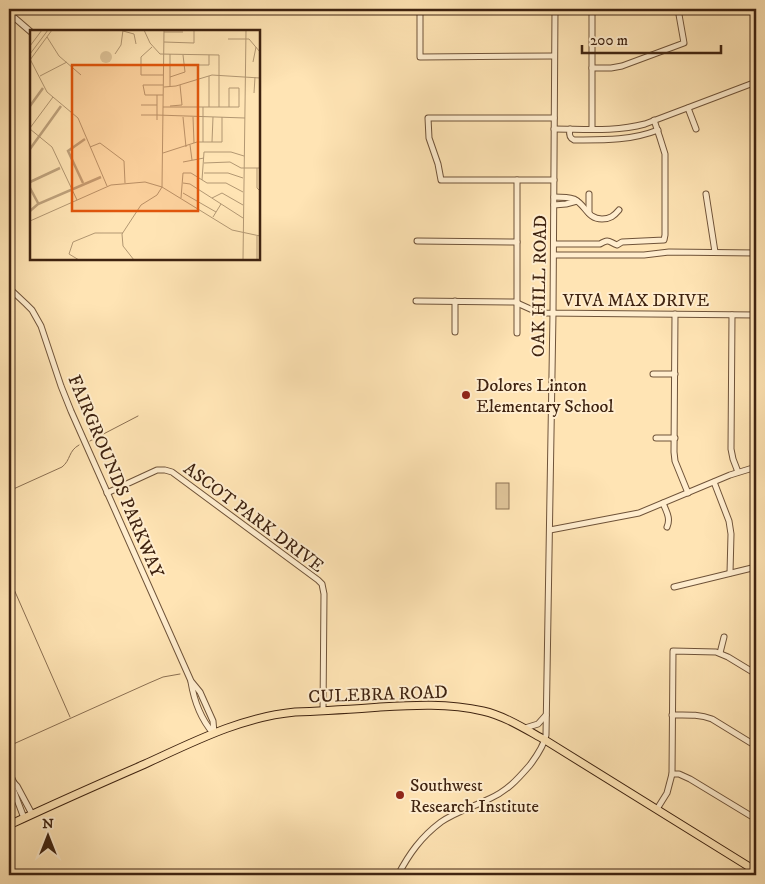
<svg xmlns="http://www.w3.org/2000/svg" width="765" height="884" font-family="'IM FELL DW Pica',serif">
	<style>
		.green { fill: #dec398; stroke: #8e7354 }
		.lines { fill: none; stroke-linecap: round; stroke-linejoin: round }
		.stream { stroke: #8b6f51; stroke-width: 1 }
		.minor-casing { stroke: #6f5339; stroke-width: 7 }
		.major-casing { stroke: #3f2310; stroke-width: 9 }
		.minor { stroke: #ffedce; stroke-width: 5 }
		.major { stroke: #ffe4b4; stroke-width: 7 }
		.poi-dot { fill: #8f2418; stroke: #ffedce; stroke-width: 2 }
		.labels { text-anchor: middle; stroke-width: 4; stroke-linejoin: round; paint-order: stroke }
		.street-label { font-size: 18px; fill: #3f2310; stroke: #ffedce }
		.poi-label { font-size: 18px; fill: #3f2310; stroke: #ffedce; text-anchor: start }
		.inset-river { fill: none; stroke: #bea27c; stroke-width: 2.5 }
		.inset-road { fill: none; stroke: #b29772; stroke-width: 1 }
		.view { fill: #e0560c; fill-opacity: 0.15; stroke: #e0560c; stroke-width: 2.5 }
		.inset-edge { fill: none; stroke: #3f2310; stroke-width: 2.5 }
	</style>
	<rect width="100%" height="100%" fill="#ffe4b4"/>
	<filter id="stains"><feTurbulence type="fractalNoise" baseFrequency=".004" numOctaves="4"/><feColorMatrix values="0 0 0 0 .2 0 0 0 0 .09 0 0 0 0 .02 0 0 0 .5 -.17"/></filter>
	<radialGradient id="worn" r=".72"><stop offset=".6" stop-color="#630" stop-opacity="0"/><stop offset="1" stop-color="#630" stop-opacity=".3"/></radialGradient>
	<g class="green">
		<path d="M 123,9 L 163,9 C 149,14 136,15 123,9 Z"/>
		<rect x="496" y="483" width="13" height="26"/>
	</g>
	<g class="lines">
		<g class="stream">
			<path d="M 90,441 L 138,416"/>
			<path d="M 9,491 L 62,467 C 71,460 68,451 79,445"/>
			<path d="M 9,578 L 70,717"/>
			<path d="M 9,746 L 149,683 L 163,677 L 180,674"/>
		</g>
		<g class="minor-casing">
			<g id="minor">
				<path d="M 420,9 L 420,57 L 554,56"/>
				<path d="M 9,13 L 31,32"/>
				<path d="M 592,68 L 611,68 L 622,66 L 684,43 L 678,9"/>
				<path d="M 688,108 L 696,129"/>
				<path d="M 554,129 C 584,129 615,132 645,124 L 756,82"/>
				<path d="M 570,129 C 569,134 569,138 574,140 C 602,140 630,141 658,130"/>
				<path d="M 592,129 L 592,9"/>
				<path d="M 554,180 L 441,180 L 438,164 L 429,138 L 428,118 L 554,118"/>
				<path d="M 706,194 L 715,252"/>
				<path d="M 554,197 C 560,197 568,197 574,199 C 586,205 587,219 602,219 C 610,219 614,216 619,210"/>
				<path d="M 554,205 L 566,204 L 577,201"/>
				<path d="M 589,213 L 589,194"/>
				<path d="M 417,241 L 517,242"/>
				<path d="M 554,244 L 600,244 C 609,238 609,242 617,245 L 622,242 L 664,240 L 665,235 L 665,154 L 660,138 L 654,120"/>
				<path d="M 554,255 L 644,255 L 669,252 L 756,253"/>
				<path d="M 9,288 L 26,304 L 32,310 L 41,326 L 61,386 L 71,411 L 191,681 L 200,692 L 213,721 L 214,733"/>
				<path d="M 416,301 L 517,302"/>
				<path d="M 455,301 L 455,332"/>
				<path d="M 517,303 L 537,312 L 544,313 L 756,315"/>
				<path d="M 675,314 L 674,452 L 675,461 L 688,493"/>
				<path d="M 732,315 L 731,449 L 733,459 L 738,472"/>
				<path d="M 517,333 L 517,180"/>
				<path d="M 653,374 L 675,374"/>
				<path d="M 656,438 L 675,438"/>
				<path d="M 714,482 L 729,521 L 731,534 L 730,573"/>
				<path d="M 107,493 L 157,470 L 165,470 L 172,472 L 318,580 L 322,584 L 324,594 L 323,711"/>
				<path d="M 663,503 C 666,511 671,518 667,527"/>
				<path d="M 550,530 L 639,513 L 730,475 L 756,467"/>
				<path d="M 674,587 L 756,567"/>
				<path d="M 720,653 L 724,637"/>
				<path d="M 191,682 C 194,700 201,719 213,733"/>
				<path d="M 672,715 C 686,715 699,714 712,719 L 756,746"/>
				<path d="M 525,728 L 538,724 L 546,715"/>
				<path d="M 9,772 L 14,783 L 17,786 L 32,814"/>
				<path d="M 672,774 L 679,774 L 690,779 L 756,819"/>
				<path d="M 14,783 L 13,789 L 24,818"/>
				<path d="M 657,809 L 667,793 L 672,774 L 673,651 L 716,652 L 728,657 L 756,674"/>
				<path d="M 398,875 C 409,854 421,837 441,822 C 455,812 473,807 489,799 C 507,791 517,780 530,765 C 536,757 544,745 546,735 L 553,313 L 555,9"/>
			</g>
		</g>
		<g class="major-casing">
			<path id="major" d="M 9,825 C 54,804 99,784 145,764 C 193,742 241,717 295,712 C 323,711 351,709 380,707 C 414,705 448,703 483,711 C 505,716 525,729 545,740 L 756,871"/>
		</g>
		<use href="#minor" class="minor"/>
		<use href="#major" class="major"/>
	</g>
	<g class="poi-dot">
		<circle cx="466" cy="395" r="5"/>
		<circle cx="400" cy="795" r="5"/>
	</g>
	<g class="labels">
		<g class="street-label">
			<text transform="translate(539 286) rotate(-89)" y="6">OAK HILL ROAD</text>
			<text x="636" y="306">VIVA MAX DRIVE</text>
			<text transform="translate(116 476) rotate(67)" y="6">FAIRGROUNDS PARKWAY</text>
			<text transform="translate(254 517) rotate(37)" y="6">ASCOT PARK DRIVE</text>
			<text transform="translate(378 694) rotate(-2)" y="6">CULEBRA ROAD</text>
		</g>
		<g class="poi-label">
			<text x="476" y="391">Dolores Linton<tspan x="476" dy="21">Elementary School</tspan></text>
			<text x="410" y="791">Southwest<tspan x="410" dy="21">Research Institute</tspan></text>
		</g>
	</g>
	<g transform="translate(30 30)">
		<rect width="230" height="230" fill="#ffe4b4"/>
		<path d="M70 27a6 6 0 1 1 12 0a6 6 0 1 1-12 0Z" fill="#dec398"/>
		<path class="inset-river" d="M 0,76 L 13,58M 0,119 L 31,76M 0,152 L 30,138M 53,153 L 38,121 L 55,109M 0,158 L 8,173M 0,181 L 8,174 L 71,147"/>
		<path class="inset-road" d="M 114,0 L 120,13 L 130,24 L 189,25 L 189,77M 93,1 L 104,4 L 106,14M 134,2 L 153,2M 17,7 L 29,26 L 51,45M 198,9 L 219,9 L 230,22M 134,12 L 164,13 L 164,0M 0,16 L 12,0M 122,17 L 111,27 L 111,45 L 133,45M 0,24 L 18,0M 85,24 L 91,15 L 93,0M 0,29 L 17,62 L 48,88 L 77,156M 0,30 L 22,0M 223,32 L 226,17M 111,35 L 134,35M 166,35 L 179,35 L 179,25M 10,46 L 37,32M 140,47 L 155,42 L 153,25M 134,57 L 146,56 L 182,45 L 230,48M 140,57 L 140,24M 224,63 L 225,47M 133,65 L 115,65 L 113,55 L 133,55M 111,75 L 127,75M 140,76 L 152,75 L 150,55M 133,77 L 209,77 L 209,58 L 199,58 L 199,77M 179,77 L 179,46M 111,85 L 127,85M 127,85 L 215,88M 153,87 L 156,117M 163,87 L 164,113M 127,90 L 127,65M 0,98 L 23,67M 0,99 L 22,117 L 47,170M 173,112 L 173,77M 182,112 L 183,87M 160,115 L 162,130M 60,117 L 70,113 L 94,131 L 95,153M 133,123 L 167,112 L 192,112 L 192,87M 153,132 L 174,128M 174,133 L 200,132 L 211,138 L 230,138M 227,138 L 227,158 L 230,161M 174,143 L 198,143 L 213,148M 172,150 L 174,122 L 201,122 L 214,126M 153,153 L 160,154 L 213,188M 153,163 L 186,182M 151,168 L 153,143 L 161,143 L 177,153 L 196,153 L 213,162M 182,168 L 192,163 L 213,175M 183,187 L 191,174M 0,191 L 81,155 L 115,152 L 132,157 L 202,200 L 230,206M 227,206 L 227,230M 49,230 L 39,224 L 43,212 L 65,203 L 93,203M 104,230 L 93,216 L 92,204 L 111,175 L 127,165 L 132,157 L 134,0M 213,230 L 216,0"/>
		<path class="view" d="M 42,35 L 168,35 L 168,181 L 42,181 Z"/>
		<rect width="230" height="230" class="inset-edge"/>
	</g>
	<rect width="765" height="884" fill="none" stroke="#ffe4b4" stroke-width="30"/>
	<rect x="10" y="10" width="745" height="864" fill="none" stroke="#3f2310" stroke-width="2.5"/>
	<rect x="15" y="15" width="735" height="854" fill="none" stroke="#3f2310"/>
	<g transform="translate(48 836)" stroke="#ffedce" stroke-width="4" paint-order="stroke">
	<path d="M0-4L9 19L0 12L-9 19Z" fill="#3f2310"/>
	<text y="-8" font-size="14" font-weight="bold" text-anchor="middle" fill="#3f2310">N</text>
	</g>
	<path d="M582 45v8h139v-8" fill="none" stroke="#3f2310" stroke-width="2.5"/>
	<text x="590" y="45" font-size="15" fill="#3f2310" stroke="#ffedce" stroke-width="4" paint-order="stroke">200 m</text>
	<rect width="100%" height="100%" filter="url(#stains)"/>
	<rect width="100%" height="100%" fill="url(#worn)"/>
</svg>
